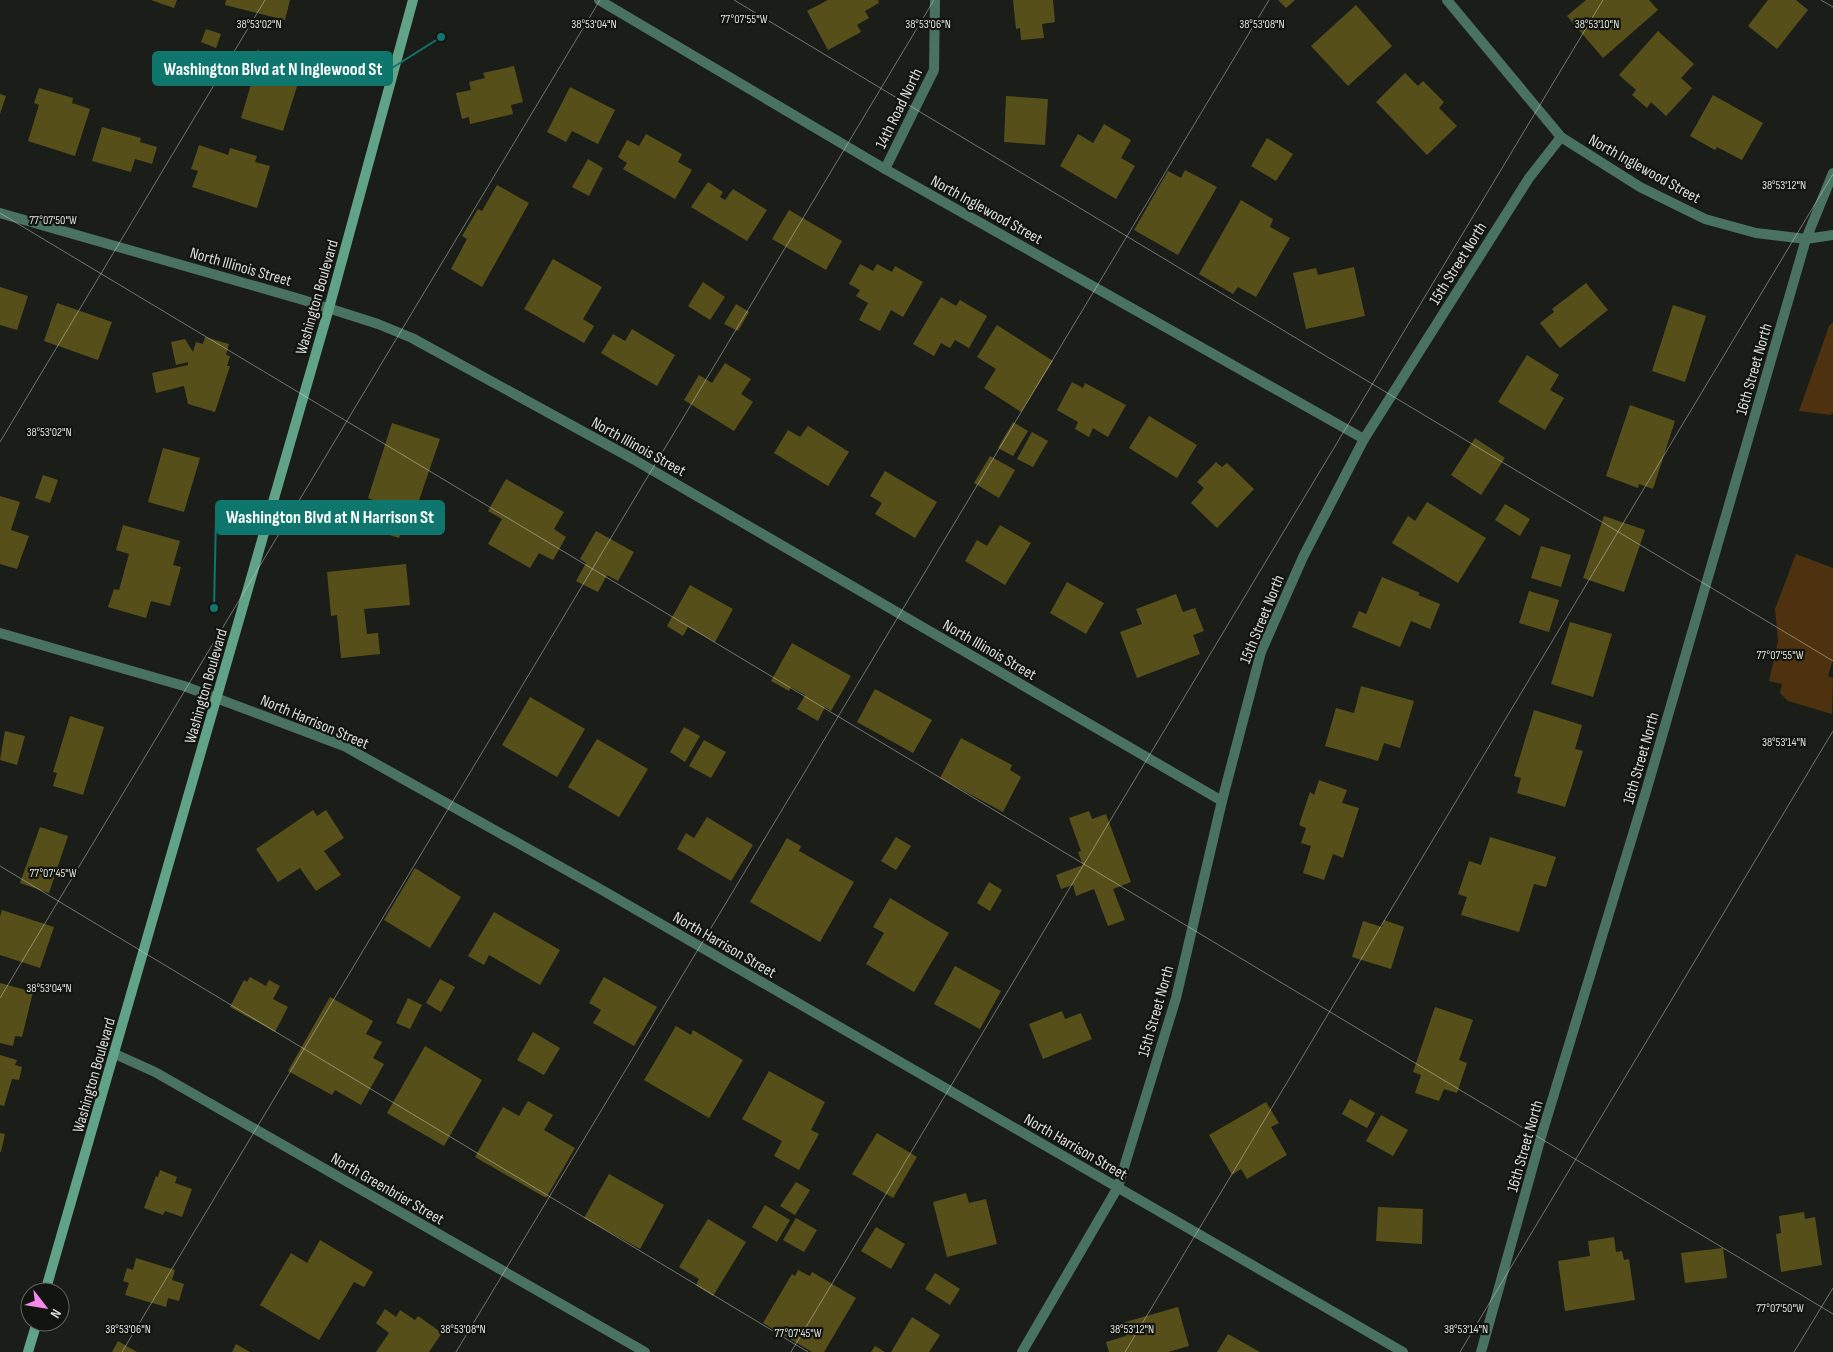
<svg xmlns="http://www.w3.org/2000/svg" width="1833" height="1352" font-family="'Sofia Sans Condensed',sans-serif">
	<style>
		.green { fill: #4e3210 }
		.building { fill: #574f1a }
		.lines { fill: none; stroke-linecap: round; stroke-linejoin: round }
		.minor { stroke: #4a7260; stroke-width: 10 }
		.tertiary { stroke: #4a7260; stroke-width: 10 }
		.secondary { stroke: #61a386; stroke-width: 10 }
		.ticks { fill: none; stroke: #dbded9; stroke-width: 1; stroke-opacity: 0.45 }
		.labels { text-anchor: middle; stroke-width: 4.5; stroke-linejoin: round; paint-order: stroke }
		.street-label { font-size: 16px; fill: #dbded9; stroke: #12150f }
		.ticks-label { font-size: 12px; text-anchor: middle; fill: #dbded9; stroke: #12150f; stroke-width: 4.5; stroke-linejoin: round; paint-order: stroke }
		.leader { fill: none; stroke: #0f766e; stroke-width: 2 }
		.callout-dot { fill: #0f766e; stroke: #12150f; stroke-width: 2 }
		.callout { fill: #0f766e; stroke: #0f766e; stroke-width: 2 }
		.callout-label { font-size: 18px; text-anchor: middle; font-weight: bold; fill: #fff }
	</style>
	<rect width="100%" height="100%" fill="#1b1e18"/>
	<g class="green">
		<path d="M 1833,322 L 1833,413 L 1831,415 L 1799,411 L 1829,326 Z"/>
		<path d="M 1796,554 L 1833,568 L 1833,659 L 1828,676 L 1833,678 L 1832,714 L 1788,701 L 1780,693 L 1782,684 L 1769,681 L 1778,641 L 1775,609 Z"/>
	</g>
	<g class="building">
		<path d="M 151,0 L 177,0 L 174,8 Z"/>
		<path d="M 226,0 L 290,0 L 285,20 L 225,5 Z"/>
		<path d="M 828,0 L 878,0 L 879,3 L 865,11 L 869,18 L 857,25 L 861,32 L 828,50 L 807,11 Z"/>
		<path d="M 1013,0 L 1053,0 L 1055,22 L 1042,24 L 1044,38 L 1021,40 L 1020,28 L 1016,29 Z"/>
		<path d="M 1278,0 L 1295,0 L 1286,8 Z"/>
		<path d="M 1586,0 L 1649,0 L 1658,10 L 1603,58 L 1567,16 Z"/>
		<path d="M 1768,0 L 1796,0 L 1808,10 L 1777,49 L 1748,26 Z"/>
		<path d="M 1356,5 L 1392,46 L 1348,86 L 1311,46 Z"/>
		<path d="M 206,29 L 221,34 L 216,48 L 201,42 Z"/>
		<path d="M 1658,31 L 1694,64 L 1681,78 L 1692,88 L 1666,116 L 1651,102 L 1647,108 L 1632,95 L 1636,90 L 1619,75 Z"/>
		<path d="M 257,50 L 304,64 L 283,131 L 241,118 L 255,71 L 251,70 Z"/>
		<path d="M 514,66 L 523,102 L 511,105 L 513,114 L 470,124 L 469,117 L 462,119 L 456,93 L 471,90 L 469,82 L 485,78 L 483,73 Z"/>
		<path d="M 1405,73 L 1418,86 L 1423,81 L 1444,102 L 1439,108 L 1457,126 L 1427,155 L 1376,102 Z"/>
		<path d="M 570,87 L 615,110 L 598,144 L 572,131 L 566,142 L 547,132 Z"/>
		<path d="M 39,88 L 73,98 L 72,103 L 90,109 L 75,156 L 28,141 L 39,105 L 34,103 Z"/>
		<path d="M 0,94 L 6,96 L 0,114 Z"/>
		<path d="M 1713,95 L 1763,123 L 1742,160 L 1717,147 L 1715,150 L 1690,136 Z"/>
		<path d="M 1006,96 L 1048,99 L 1045,145 L 1004,142 Z"/>
		<path d="M 1104,124 L 1131,140 L 1121,158 L 1135,166 L 1116,199 L 1060,166 L 1078,134 L 1093,143 Z"/>
		<path d="M 102,127 L 141,138 L 140,142 L 157,147 L 152,164 L 135,159 L 131,172 L 92,161 Z"/>
		<path d="M 646,134 L 682,154 L 678,162 L 692,170 L 675,199 L 623,169 L 627,163 L 618,157 L 627,140 L 639,146 Z"/>
		<path d="M 1267,138 L 1293,154 L 1276,181 L 1251,166 Z"/>
		<path d="M 199,145 L 228,155 L 230,148 L 257,156 L 255,162 L 270,166 L 257,208 L 192,187 L 198,171 L 191,169 Z"/>
		<path d="M 588,159 L 603,168 L 589,196 L 572,187 Z"/>
		<path d="M 1185,170 L 1217,187 L 1178,255 L 1134,230 L 1168,171 L 1181,178 Z"/>
		<path d="M 708,182 L 723,192 L 720,197 L 725,200 L 733,189 L 767,210 L 747,241 L 691,207 Z"/>
		<path d="M 497,185 L 529,203 L 482,287 L 451,269 L 467,239 L 462,236 L 478,209 L 482,211 Z"/>
		<path d="M 1241,200 L 1273,219 L 1270,227 L 1290,238 L 1256,297 L 1238,287 L 1233,294 L 1199,274 Z"/>
		<path d="M 789,210 L 842,241 L 826,270 L 772,239 Z"/>
		<path d="M 553,259 L 602,287 L 583,319 L 594,326 L 584,343 L 524,309 Z"/>
		<path d="M 860,264 L 873,271 L 877,264 L 892,272 L 895,266 L 923,282 L 903,317 L 891,310 L 880,331 L 859,320 L 868,303 L 856,296 L 860,290 L 849,284 Z"/>
		<path d="M 1354,267 L 1365,316 L 1306,329 L 1293,273 L 1316,268 L 1318,275 Z"/>
		<path d="M 703,282 L 725,297 L 710,320 L 688,306 Z"/>
		<path d="M 1586,283 L 1608,310 L 1560,348 L 1540,323 L 1554,312 L 1552,309 Z"/>
		<path d="M 0,287 L 28,296 L 17,330 L 0,325 Z"/>
		<path d="M 941,297 L 956,306 L 960,300 L 987,316 L 969,348 L 955,340 L 950,348 L 941,343 L 934,356 L 913,344 Z"/>
		<path d="M 57,303 L 112,322 L 98,360 L 44,341 Z"/>
		<path d="M 736,304 L 749,312 L 738,331 L 724,324 Z"/>
		<path d="M 1673,305 L 1706,316 L 1685,382 L 1652,371 Z"/>
		<path d="M 997,325 L 1053,361 L 1021,412 L 984,388 L 996,369 L 977,357 Z"/>
		<path d="M 632,329 L 675,355 L 657,386 L 601,353 L 613,334 L 625,341 Z"/>
		<path d="M 205,337 L 229,344 L 226,355 L 230,356 L 227,366 L 230,366 L 215,412 L 188,404 L 184,386 L 156,393 L 152,373 L 188,365 L 188,362 L 176,365 L 171,342 L 185,339 L 193,352 L 196,342 L 203,344 Z"/>
		<path d="M 1527,355 L 1559,375 L 1550,390 L 1564,398 L 1545,430 L 1498,402 Z"/>
		<path d="M 725,363 L 751,379 L 741,394 L 753,402 L 734,431 L 684,400 L 699,375 L 712,383 Z"/>
		<path d="M 1072,382 L 1083,388 L 1085,383 L 1126,405 L 1108,437 L 1093,428 L 1089,437 L 1075,429 L 1078,422 L 1057,410 Z"/>
		<path d="M 1630,405 L 1675,421 L 1653,489 L 1639,484 L 1638,488 L 1606,476 Z"/>
		<path d="M 1149,416 L 1197,445 L 1177,478 L 1129,448 Z"/>
		<path d="M 1013,422 L 1028,431 L 1013,456 L 998,448 Z"/>
		<path d="M 392,423 L 440,439 L 415,512 L 408,510 L 399,538 L 370,529 L 378,502 L 368,498 Z"/>
		<path d="M 808,426 L 849,452 L 828,486 L 774,453 L 788,430 L 800,437 Z"/>
		<path d="M 1032,432 L 1048,441 L 1033,467 L 1017,459 Z"/>
		<path d="M 1475,438 L 1505,458 L 1481,495 L 1451,475 Z"/>
		<path d="M 163,448 L 200,458 L 184,512 L 148,502 Z"/>
		<path d="M 990,456 L 1015,470 L 999,498 L 974,483 Z"/>
		<path d="M 1216,462 L 1222,467 L 1227,463 L 1254,489 L 1217,528 L 1191,503 L 1204,488 L 1197,482 Z"/>
		<path d="M 885,471 L 937,502 L 915,538 L 875,514 L 882,503 L 870,496 Z"/>
		<path d="M 43,475 L 58,480 L 50,503 L 35,498 Z"/>
		<path d="M 506,479 L 564,512 L 554,529 L 566,537 L 553,560 L 539,553 L 530,568 L 488,544 L 502,519 L 488,511 Z"/>
		<path d="M 0,496 L 20,502 L 11,530 L 29,536 L 17,569 L 0,564 Z"/>
		<path d="M 1427,502 L 1486,538 L 1458,583 L 1392,543 L 1408,516 L 1415,521 Z"/>
		<path d="M 1505,504 L 1530,519 L 1520,536 L 1495,520 Z"/>
		<path d="M 1604,516 L 1645,530 L 1624,592 L 1583,578 Z"/>
		<path d="M 123,525 L 180,541 L 173,565 L 181,567 L 170,606 L 151,601 L 146,618 L 108,607 L 114,589 L 119,590 L 129,554 L 116,550 Z"/>
		<path d="M 1000,525 L 1031,543 L 1005,585 L 965,561 L 977,540 L 987,546 Z"/>
		<path d="M 596,531 L 634,552 L 618,581 L 607,575 L 598,592 L 576,581 L 586,563 L 580,559 Z"/>
		<path d="M 1541,546 L 1571,555 L 1561,587 L 1531,578 Z"/>
		<path d="M 406,564 L 410,605 L 364,609 L 367,634 L 378,633 L 380,654 L 341,658 L 337,615 L 331,616 L 327,572 Z"/>
		<path d="M 1382,577 L 1420,593 L 1418,595 L 1440,604 L 1430,629 L 1411,621 L 1400,647 L 1352,627 L 1359,611 L 1366,614 Z"/>
		<path d="M 1067,582 L 1104,603 L 1086,634 L 1050,613 Z"/>
		<path d="M 690,585 L 733,609 L 715,642 L 688,627 L 683,636 L 667,626 Z"/>
		<path d="M 1529,591 L 1559,600 L 1549,632 L 1519,623 Z"/>
		<path d="M 1176,594 L 1183,612 L 1195,608 L 1204,631 L 1193,635 L 1200,654 L 1137,678 L 1120,632 L 1142,624 L 1136,609 Z"/>
		<path d="M 1570,622 L 1612,634 L 1593,697 L 1551,684 Z"/>
		<path d="M 792,643 L 851,676 L 831,711 L 825,707 L 818,721 L 797,709 L 805,695 L 791,687 L 789,691 L 771,681 Z"/>
		<path d="M 1361,686 L 1414,701 L 1400,748 L 1384,743 L 1378,761 L 1325,746 L 1336,708 L 1354,713 Z"/>
		<path d="M 875,689 L 932,720 L 913,753 L 857,722 Z"/>
		<path d="M 530,697 L 585,729 L 557,777 L 502,745 Z"/>
		<path d="M 1534,710 L 1582,725 L 1575,749 L 1583,751 L 1565,807 L 1517,793 L 1521,778 L 1514,776 Z"/>
		<path d="M 70,716 L 104,727 L 83,795 L 53,786 L 57,773 L 53,772 Z"/>
		<path d="M 684,727 L 700,736 L 685,762 L 670,752 Z"/>
		<path d="M 5,731 L 25,736 L 17,765 L 0,760 Z"/>
		<path d="M 961,738 L 1012,765 L 1010,770 L 1021,777 L 1003,812 L 940,778 Z"/>
		<path d="M 597,739 L 648,769 L 619,817 L 568,787 Z"/>
		<path d="M 704,740 L 726,752 L 711,778 L 689,766 Z"/>
		<path d="M 1319,780 L 1347,790 L 1342,803 L 1359,808 L 1343,858 L 1333,854 L 1324,880 L 1303,873 L 1311,846 L 1301,843 L 1306,828 L 1299,825 L 1310,792 L 1314,795 Z"/>
		<path d="M 313,810 L 317,816 L 326,810 L 344,838 L 324,851 L 341,875 L 316,891 L 300,868 L 278,882 L 256,849 Z"/>
		<path d="M 1089,811 L 1092,819 L 1106,814 L 1131,882 L 1113,889 L 1125,920 L 1108,926 L 1094,889 L 1076,896 L 1073,885 L 1061,889 L 1056,875 L 1083,865 L 1078,852 L 1081,851 L 1069,818 Z"/>
		<path d="M 707,817 L 753,845 L 731,881 L 677,849 L 686,833 L 694,838 Z"/>
		<path d="M 40,827 L 68,836 L 49,893 L 20,883 Z"/>
		<path d="M 896,837 L 911,846 L 896,870 L 881,861 Z"/>
		<path d="M 1490,837 L 1556,857 L 1546,887 L 1534,884 L 1519,932 L 1461,915 L 1467,897 L 1458,894 L 1469,861 L 1481,865 Z"/>
		<path d="M 787,838 L 801,846 L 799,851 L 854,882 L 820,942 L 750,902 Z"/>
		<path d="M 415,868 L 461,897 L 430,948 L 384,920 Z"/>
		<path d="M 989,882 L 1002,890 L 990,911 L 977,903 Z"/>
		<path d="M 890,898 L 949,933 L 914,992 L 866,964 L 884,933 L 873,927 Z"/>
		<path d="M 2,910 L 54,927 L 40,968 L 0,955 L 0,917 Z"/>
		<path d="M 494,912 L 560,950 L 540,985 L 489,955 L 484,965 L 468,956 Z"/>
		<path d="M 1384,920 L 1404,927 L 1391,969 L 1352,957 L 1363,921 L 1382,927 Z"/>
		<path d="M 955,966 L 1001,991 L 980,1029 L 934,1004 Z"/>
		<path d="M 250,977 L 266,986 L 269,980 L 280,986 L 273,999 L 288,1007 L 275,1032 L 230,1007 L 244,980 L 247,982 Z"/>
		<path d="M 604,977 L 657,1007 L 634,1046 L 593,1023 L 601,1010 L 589,1003 Z"/>
		<path d="M 440,979 L 455,987 L 441,1012 L 426,1003 Z"/>
		<path d="M 0,983 L 33,992 L 22,1037 L 15,1036 L 13,1046 L 0,1043 Z"/>
		<path d="M 330,997 L 373,1021 L 366,1034 L 382,1042 L 373,1058 L 384,1064 L 361,1105 L 335,1090 L 332,1095 L 288,1071 Z"/>
		<path d="M 408,998 L 422,1005 L 410,1029 L 396,1023 Z"/>
		<path d="M 1435,1007 L 1473,1020 L 1459,1060 L 1467,1063 L 1457,1093 L 1444,1089 L 1439,1101 L 1415,1093 L 1421,1075 L 1413,1072 Z"/>
		<path d="M 1062,1011 L 1065,1019 L 1081,1013 L 1092,1039 L 1043,1059 L 1029,1024 Z"/>
		<path d="M 676,1026 L 691,1035 L 693,1030 L 743,1060 L 709,1118 L 644,1080 Z"/>
		<path d="M 533,1032 L 560,1048 L 544,1075 L 517,1060 Z"/>
		<path d="M 425,1046 L 482,1080 L 444,1146 L 387,1113 Z"/>
		<path d="M 0,1055 L 17,1060 L 15,1065 L 22,1067 L 19,1080 L 12,1079 L 4,1106 L 0,1105 Z"/>
		<path d="M 769,1071 L 825,1102 L 811,1130 L 819,1134 L 799,1170 L 774,1156 L 782,1141 L 742,1119 Z"/>
		<path d="M 1350,1099 L 1375,1113 L 1367,1128 L 1342,1114 Z"/>
		<path d="M 528,1101 L 553,1115 L 544,1130 L 575,1148 L 546,1198 L 475,1157 L 503,1107 L 519,1116 Z"/>
		<path d="M 1266,1102 L 1279,1123 L 1271,1127 L 1287,1155 L 1247,1179 L 1241,1169 L 1232,1175 L 1209,1135 Z"/>
		<path d="M 1381,1115 L 1408,1130 L 1393,1156 L 1366,1141 Z"/>
		<path d="M 0,1133 L 5,1134 L 1,1152 L 0,1152 Z"/>
		<path d="M 877,1133 L 917,1157 L 893,1198 L 852,1174 Z"/>
		<path d="M 160,1170 L 177,1177 L 175,1183 L 192,1189 L 182,1217 L 165,1211 L 163,1215 L 144,1208 L 156,1176 L 158,1177 Z"/>
		<path d="M 609,1174 L 664,1205 L 640,1249 L 584,1218 Z"/>
		<path d="M 796,1182 L 810,1190 L 795,1215 L 780,1206 Z"/>
		<path d="M 966,1193 L 969,1203 L 986,1199 L 997,1244 L 947,1257 L 933,1202 Z"/>
		<path d="M 765,1205 L 790,1220 L 777,1242 L 752,1227 Z"/>
		<path d="M 1378,1207 L 1423,1209 L 1422,1244 L 1376,1241 Z"/>
		<path d="M 1804,1212 L 1805,1219 L 1815,1217 L 1822,1265 L 1781,1272 L 1776,1234 L 1781,1233 L 1779,1216 Z"/>
		<path d="M 796,1218 L 817,1230 L 804,1252 L 783,1240 Z"/>
		<path d="M 708,1219 L 746,1242 L 713,1296 L 696,1285 L 699,1279 L 679,1267 Z"/>
		<path d="M 876,1227 L 905,1244 L 891,1269 L 861,1251 Z"/>
		<path d="M 1614,1237 L 1616,1252 L 1622,1251 L 1624,1260 L 1629,1259 L 1635,1300 L 1565,1311 L 1558,1261 L 1590,1256 L 1588,1241 Z"/>
		<path d="M 320,1240 L 373,1272 L 364,1287 L 354,1282 L 319,1340 L 260,1305 L 291,1253 L 307,1263 Z"/>
		<path d="M 1723,1248 L 1727,1278 L 1685,1283 L 1681,1253 Z"/>
		<path d="M 136,1258 L 175,1270 L 172,1280 L 184,1284 L 179,1301 L 168,1298 L 166,1307 L 125,1295 L 129,1283 L 123,1281 L 127,1268 L 133,1270 Z"/>
		<path d="M 798,1270 L 810,1276 L 812,1272 L 856,1298 L 824,1352 L 812,1352 L 763,1323 L 792,1274 L 795,1276 Z"/>
		<path d="M 935,1273 L 960,1289 L 950,1305 L 925,1289 Z"/>
		<path d="M 1178,1307 L 1189,1346 L 1168,1352 L 1109,1352 L 1106,1342 L 1126,1336 L 1122,1323 Z"/>
		<path d="M 385,1309 L 396,1317 L 400,1310 L 415,1320 L 418,1316 L 442,1333 L 429,1352 L 376,1352 L 389,1333 L 376,1323 Z"/>
		<path d="M 912,1317 L 940,1335 L 929,1352 L 891,1352 Z"/>
		<path d="M 1228,1334 L 1260,1352 L 1217,1352 Z"/>
		<path d="M 118,1341 L 137,1352 L 112,1352 Z"/>
		<path d="M 236,1344 L 250,1352 L 232,1352 Z"/>
		<path d="M 875,1346 L 885,1352 L 871,1352 Z"/>
	</g>
	<g class="lines">
		<g class="minor">
			<path d="M 599,0 L 885,169 L 1364,439"/>
			<path d="M 1447,0 L 1561,137 L 1640,187 L 1705,219 L 1756,233 L 1806,239 L 1833,235"/>
			<path d="M 885,169 L 934,70 L 935,0"/>
			<path d="M 0,213 L 300,299 L 378,324 L 412,338 L 633,459 L 1222,801"/>
			<path d="M 115,1054 L 155,1072 L 645,1352"/>
			<path d="M 1022,1352 L 1118,1187 L 1176,998 L 1222,801 L 1261,652 L 1303,557 L 1364,439 L 1529,178 L 1561,137"/>
		</g>
		<g class="tertiary">
			<path d="M 0,633 L 184,686 L 344,746 L 602,890 L 1403,1352"/>
			<path d="M 1481,1352 L 1541,1137 L 1647,788 L 1806,239 L 1833,173"/>
		</g>
		<g class="secondary">
			<path d="M 45,1292 L 329,308 L 413,0"/>
			<path d="M 28,1352 L 37,1322"/>
		</g>
	</g>
	<path class="ticks" d="M 734,0 L 1833,661M 1821,0 L 1833,7M 0,213 L 1833,1314M 0,442 L 265,0M 0,866 L 808,1352M 0,998 L 600,0M 122,1352 L 934,0M 456,1352 L 1269,0M 791,1352 L 1603,0M 1125,1352 L 1833,174M 1460,1352 L 1833,731M 1794,1352 L 1833,1288"/>
	<g class="labels">
		<g class="street-label">
			<text transform="translate(898 108) rotate(-64)" y="6">14th Road North</text>
			<text transform="translate(1645 168) rotate(29)" y="6">North Inglewood Street</text>
			<text transform="translate(987 209) rotate(29)" y="6">North Inglewood Street</text>
			<text transform="translate(1457 263) rotate(-58)" y="6">15th Street North</text>
			<text transform="translate(241 266) rotate(16)" y="6">North Illinois Street</text>
			<text transform="translate(316 297) rotate(-74)" y="6">Washington Boulevard</text>
			<text transform="translate(1753 369) rotate(-74)" y="6">16th Street North</text>
			<text transform="translate(639 446) rotate(29)" y="6">North Illinois Street</text>
			<text transform="translate(1261 619) rotate(-68)" y="6">15th Street North</text>
			<text transform="translate(990 649) rotate(30)" y="6">North Illinois Street</text>
			<text transform="translate(205 686) rotate(-74)" y="6">Washington Boulevard</text>
			<text transform="translate(315 721) rotate(23)" y="6">North Harrison Street</text>
			<text transform="translate(1640 758) rotate(-74)" y="6">16th Street North</text>
			<text transform="translate(725 944) rotate(30)" y="6">North Harrison Street</text>
			<text transform="translate(1155 1011) rotate(-74)" y="6">15th Street North</text>
			<text transform="translate(93 1075) rotate(-74)" y="6">Washington Boulevard</text>
			<text transform="translate(1076 1146) rotate(30)" y="6">North Harrison Street</text>
			<text transform="translate(1524 1146) rotate(-74)" y="6">16th Street North</text>
			<text transform="translate(388 1188) rotate(30)" y="6">North Greenbrier Street</text>
		</g>
	</g>
	<g class="ticks-label">
		<text x="744" y="23">77°07'55"W</text>
		<text x="594" y="28">38°53'04"N</text>
		<text x="1597" y="28">38°53'10"N</text>
		<text x="259" y="28">38°53'02"N</text>
		<text x="928" y="28">38°53'06"N</text>
		<text x="1262" y="28">38°53'08"N</text>
		<text x="1784" y="189">38°53'12"N</text>
		<text x="53" y="224">77°07'50"W</text>
		<text x="49" y="436">38°53'02"N</text>
		<text x="1780" y="659">77°07'55"W</text>
		<text x="1784" y="746">38°53'14"N</text>
		<text x="53" y="877">77°07'45"W</text>
		<text x="49" y="992">38°53'04"N</text>
		<text x="1780" y="1312">77°07'50"W</text>
		<text x="128" y="1333">38°53'06"N</text>
		<text x="463" y="1333">38°53'08"N</text>
		<text x="1132" y="1333">38°53'12"N</text>
		<text x="1466" y="1333">38°53'14"N</text>
		<text x="798" y="1337">77°07'45"W</text>
	</g>
	<path class="leader" d="M441 37L392 68M214 608L216 517"/>
	<g class="callout-dot">
		<circle cx="441" cy="37" r="5"/>
		<circle cx="214" cy="608" r="5"/>
	</g>
	<g class="callout">
		<rect x="153" y="52" width="239" height="33" rx="5"/>
		<rect x="216" y="501" width="228" height="33" rx="5"/>
	</g>
	<g class="callout-label">
		<text x="273" y="75">Washington Blvd at N Inglewood St</text>
		<text x="330" y="523">Washington Blvd at N Harrison St</text>
	</g>
	<g transform="translate(45 1307) rotate(121)"><circle r="24" fill="#12150f" stroke="#626560"/>
	<path d="M0-4L9 19L0 12L-9 19Z" fill="#f788ec"/>
	<text y="-8" font-size="14" font-weight="bold" text-anchor="middle" fill="#dbded9">N</text>
	</g>
</svg>
